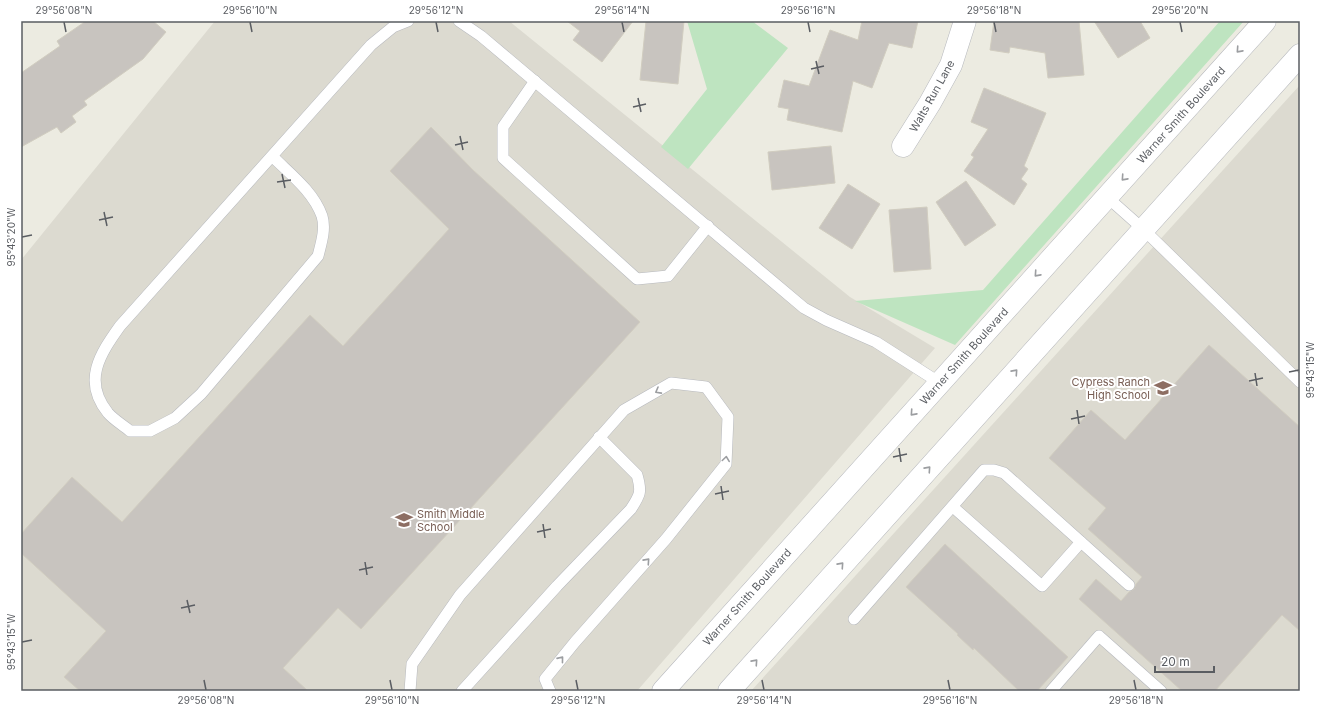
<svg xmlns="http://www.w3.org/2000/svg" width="1321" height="712" font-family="Inter,sans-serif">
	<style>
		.education { fill: #dcdad0 }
		.green { fill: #bee4c0 }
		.building { fill: #c8c4bf; stroke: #d1cdc0 }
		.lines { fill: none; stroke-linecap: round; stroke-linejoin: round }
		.service-casing { stroke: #b7b9be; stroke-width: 12 }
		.minor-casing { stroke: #b7b9be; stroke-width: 23 }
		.tertiary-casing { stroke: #b7b9be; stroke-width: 23 }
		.service { stroke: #fff; stroke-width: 11 }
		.minor { stroke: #fff; stroke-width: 22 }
		.tertiary { stroke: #fff; stroke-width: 22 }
		.oneway { stroke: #9c9ea1 }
		.ticks { fill: none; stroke: #5a5d62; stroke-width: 1.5 }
		.labels { text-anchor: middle; stroke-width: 4; stroke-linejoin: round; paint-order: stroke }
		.street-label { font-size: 11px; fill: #5a5d62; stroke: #fff }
		.education-label { font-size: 11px; fill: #785e54; stroke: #fff; text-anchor: end }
		.neatline { fill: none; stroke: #5a5d62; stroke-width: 1.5 }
		.ticks-label { font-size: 10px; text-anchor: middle; fill: #5a5d62 }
	</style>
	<rect width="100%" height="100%" fill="#ecebe1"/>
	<g class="education">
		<path d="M 215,21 L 509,21 L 850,297 L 935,348 L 637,691 L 21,691 L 21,260 Z"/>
		<path d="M 1300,85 L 1300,691 L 751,691 Z"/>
	</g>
	<g class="green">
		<path d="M 687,21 L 752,21 L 788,48 L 688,169 L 661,147 L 707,89 Z"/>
		<path d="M 1220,21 L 1244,21 L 955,345 L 855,301 L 983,290 Z"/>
	</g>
	<g class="building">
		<path d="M 86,21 L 153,21 L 166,32 L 143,59 L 84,101 L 87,105 L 72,116 L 76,122 L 61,133 L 57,127 L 21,147 L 21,73 L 60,46 L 57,41 Z"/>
		<path d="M 567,21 L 633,21 L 602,62 L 573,40 L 580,31 Z"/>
		<path d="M 646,21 L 684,21 L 678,84 L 640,80 Z"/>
		<path d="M 862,21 L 918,21 L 912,48 L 889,43 L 872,88 L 853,81 L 842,132 L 787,120 L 789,109 L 778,107 L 784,80 L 809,86 L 830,30 L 858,40 Z"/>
		<path d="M 994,21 L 1079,21 L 1084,75 L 1048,78 L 1045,53 L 1010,47 L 1009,53 L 990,50 Z"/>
		<path d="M 1094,21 L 1140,21 L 1150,38 L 1118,58 Z"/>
		<path d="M 984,88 L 1046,113 L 1024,166 L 1028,169 L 1021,179 L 1027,184 L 1014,205 L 964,171 L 974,157 L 971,155 L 988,129 L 971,122 Z"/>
		<path d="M 431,127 L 473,170 L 640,322 L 361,629 L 338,608 L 283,668 L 308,691 L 80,691 L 64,677 L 106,631 L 21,553 L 21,534 L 72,477 L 122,522 L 310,315 L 343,346 L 449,229 L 390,171 Z"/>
		<path d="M 831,146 L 835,183 L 772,190 L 768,152 Z"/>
		<path d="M 966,181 L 996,225 L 965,246 L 936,202 Z"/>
		<path d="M 848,184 L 880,204 L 852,249 L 819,228 Z"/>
		<path d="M 927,207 L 931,269 L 894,272 L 889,210 Z"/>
		<path d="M 1209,345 L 1300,427 L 1300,631 L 1282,615 L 1215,691 L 1182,691 L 1079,599 L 1096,579 L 1121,601 L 1129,592 L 1134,589 L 1136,584 L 1142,577 L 1088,529 L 1106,508 L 1049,458 L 1091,410 L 1125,440 Z"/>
		<path d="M 945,544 L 1068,657 L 1037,691 L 1019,691 L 974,648 L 973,650 L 957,635 L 958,634 L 906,587 Z"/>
	</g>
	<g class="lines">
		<g class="service-casing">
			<g id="service">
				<path d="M 459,21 L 481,36 L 804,308 L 826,320 L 876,342 L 940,383"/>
				<path d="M 535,81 L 503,127 L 503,158 L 637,279 L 668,276 L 708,226"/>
				<path d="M 272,156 C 290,174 313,191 322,216 C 326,229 321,244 318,256 L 201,394 L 175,418 L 150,431 L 130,431 C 123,425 114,420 108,413 C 82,381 100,354 120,326 L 371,45 L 393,27 L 408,21"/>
				<path d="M 1107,197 L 1143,229 L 1300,382"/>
				<path d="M 953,507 L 1042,586 L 1081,542"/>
				<path d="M 854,619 L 984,470 L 994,470 L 1004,473 L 1129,585"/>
				<path d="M 410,691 L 412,664 L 460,595 L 624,410 L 671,383 L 706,387 L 728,417 L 726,464 L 666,539 L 575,642 L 545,679 L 550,691"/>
				<path d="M 462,691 L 557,586 L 631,509 C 640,495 642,492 637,475 L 599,437"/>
				<path d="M 1051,691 L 1099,636 L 1161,691"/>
			</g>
		</g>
		<g class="minor-casing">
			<path id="minor" d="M 903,146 L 930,103 L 951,65 L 965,21"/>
		</g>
		<g class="tertiary-casing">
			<g id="tertiary">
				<path d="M 663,691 L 1265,21"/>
				<path d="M 729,691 L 1300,55"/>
			</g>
		</g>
		<use href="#service" class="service"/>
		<use href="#minor" class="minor"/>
		<use href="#tertiary" class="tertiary"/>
	</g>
	<defs><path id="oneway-chevron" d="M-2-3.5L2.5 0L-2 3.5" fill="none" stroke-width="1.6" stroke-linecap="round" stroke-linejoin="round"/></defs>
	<g class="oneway">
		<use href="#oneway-chevron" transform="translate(1239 50) rotate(132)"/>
		<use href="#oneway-chevron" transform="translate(1124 178) rotate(132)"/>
		<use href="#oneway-chevron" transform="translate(1037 274) rotate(132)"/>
		<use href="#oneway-chevron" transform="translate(1015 372) rotate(-48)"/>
		<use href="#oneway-chevron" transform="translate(658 391) rotate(151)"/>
		<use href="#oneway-chevron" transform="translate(913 413) rotate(132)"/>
		<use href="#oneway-chevron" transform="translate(726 459) rotate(-82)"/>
		<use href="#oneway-chevron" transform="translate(928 469) rotate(-48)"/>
		<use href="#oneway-chevron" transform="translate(647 561) rotate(-48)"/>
		<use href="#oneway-chevron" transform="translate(841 565) rotate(-48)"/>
		<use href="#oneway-chevron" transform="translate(561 659) rotate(-51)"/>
		<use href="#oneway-chevron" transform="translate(755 662) rotate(-48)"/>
	</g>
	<path class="ticks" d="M 64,22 L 66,32M 250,22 L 252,32M 436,22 L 438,32M 622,22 L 624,32M 808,22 L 810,32M 994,22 L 996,32M 1180,22 L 1182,32M 816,61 L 819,74M 811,69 L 824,66M 638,98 L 641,112M 633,107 L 646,104M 460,136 L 463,150M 455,145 L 468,142M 282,174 L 285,188M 277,182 L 291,180M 104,212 L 107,226M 99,220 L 113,217M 22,237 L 32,235M 1289,372 L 1299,370M 1255,373 L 1257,386M 1249,381 L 1263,378M 1077,410 L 1079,424M 1071,419 L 1085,416M 899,448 L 901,462M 893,457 L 907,454M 721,486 L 723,500M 715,494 L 729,491M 543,524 L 545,538M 537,532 L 551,529M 365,562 L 367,575M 359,570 L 373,567M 187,600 L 190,613M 181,608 L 195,605M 22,642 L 32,640M 204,680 L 206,690M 390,680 L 392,690M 576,680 L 578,690M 762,680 L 764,690M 948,680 L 950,690M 1134,680 L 1136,690"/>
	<defs>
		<g id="school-bare" transform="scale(1.38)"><path d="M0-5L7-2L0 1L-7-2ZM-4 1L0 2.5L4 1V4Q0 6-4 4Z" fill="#8d6e63" stroke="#fff" stroke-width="2.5" paint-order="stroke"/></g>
	</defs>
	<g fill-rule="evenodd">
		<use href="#school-bare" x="1163" y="388"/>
		<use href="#school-bare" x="404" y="520"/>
	</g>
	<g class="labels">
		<g class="street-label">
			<text transform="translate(932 96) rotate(-61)" y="4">Walts Run Lane</text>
			<text transform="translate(1181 115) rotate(-48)" y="4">Warner Smith Boulevard</text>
			<text transform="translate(964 356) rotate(-48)" y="4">Warner Smith Boulevard</text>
			<text transform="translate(747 597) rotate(-48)" y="4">Warner Smith Boulevard</text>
		</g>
		<g class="education-label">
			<text x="1150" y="386">Cypress Ranch<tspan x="1150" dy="13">High School</tspan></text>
			<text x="417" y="518" text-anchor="start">Smith Middle<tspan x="417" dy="13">School</tspan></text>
		</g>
	</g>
	<rect width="1321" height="712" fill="none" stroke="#ffffff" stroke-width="44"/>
	<path d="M1155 666v6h59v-6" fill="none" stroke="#5a5d62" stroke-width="2"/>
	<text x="1161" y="666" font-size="12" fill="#5a5d62" stroke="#ffffff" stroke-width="3" paint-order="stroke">20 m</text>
	<rect x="22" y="22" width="1277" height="668" class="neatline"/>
	<g class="ticks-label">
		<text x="64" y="14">29°56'08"N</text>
		<text x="250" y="14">29°56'10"N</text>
		<text x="436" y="14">29°56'12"N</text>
		<text x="622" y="14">29°56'14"N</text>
		<text x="808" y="14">29°56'16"N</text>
		<text x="994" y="14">29°56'18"N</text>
		<text x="1180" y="14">29°56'20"N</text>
		<text transform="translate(11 237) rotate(-90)" y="4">95°43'20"W</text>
		<text transform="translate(1310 370) rotate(-90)" y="4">95°43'15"W</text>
		<text transform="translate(11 642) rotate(-90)" y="4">95°43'15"W</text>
		<text x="206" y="704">29°56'08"N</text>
		<text x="392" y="704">29°56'10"N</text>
		<text x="578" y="704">29°56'12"N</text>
		<text x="764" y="704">29°56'14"N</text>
		<text x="950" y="704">29°56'16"N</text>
		<text x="1136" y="704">29°56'18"N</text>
	</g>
</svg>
